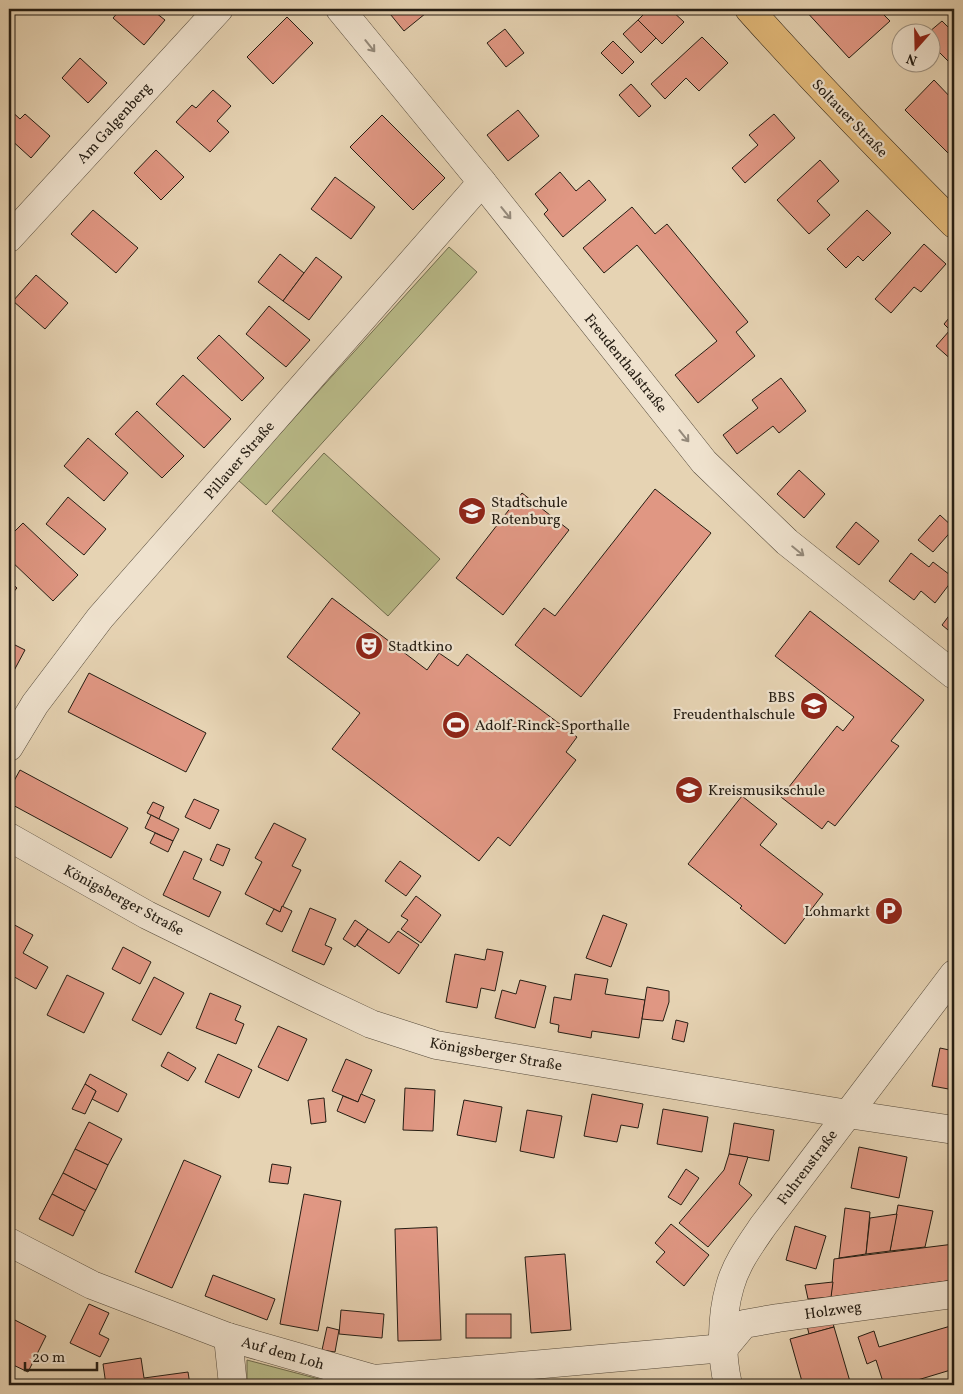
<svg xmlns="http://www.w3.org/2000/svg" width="963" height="1394" font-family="Vollkorn,serif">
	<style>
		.green { fill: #b9bb89; stroke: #6f6c4e }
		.building { fill: #e09783; stroke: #251d13 }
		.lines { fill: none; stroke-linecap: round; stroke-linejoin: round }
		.minor-casing { stroke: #554a3b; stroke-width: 29 }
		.major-casing { stroke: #251d13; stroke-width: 29 }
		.minor { stroke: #efe2ce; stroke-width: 28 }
		.major { stroke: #e3ba7a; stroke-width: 28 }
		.oneway { stroke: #94897a }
		.labels { text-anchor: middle; stroke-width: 4.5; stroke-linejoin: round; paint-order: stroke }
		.street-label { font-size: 15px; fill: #251d13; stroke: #efe2ce }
		.poi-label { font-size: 15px; fill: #251d13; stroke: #efe2ce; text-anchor: start }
	</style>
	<rect width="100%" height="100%" fill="#e6d3b3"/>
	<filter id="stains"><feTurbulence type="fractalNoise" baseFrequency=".004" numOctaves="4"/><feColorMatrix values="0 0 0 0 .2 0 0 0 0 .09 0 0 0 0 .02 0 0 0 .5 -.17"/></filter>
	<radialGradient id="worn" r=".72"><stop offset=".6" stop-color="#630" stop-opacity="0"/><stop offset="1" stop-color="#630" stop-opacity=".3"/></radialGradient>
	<g class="green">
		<path d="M 449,247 L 477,272 L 266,505 L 238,480 Z"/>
		<path d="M 324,453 L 440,559 L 388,616 L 272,511 Z"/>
		<path d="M 247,1360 L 334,1383 L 331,1385 L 247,1385 Z"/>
	</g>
	<g class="building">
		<path d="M 121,9 L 151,9 L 165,20 L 144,45 L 113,18 Z"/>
		<path d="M 386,9 L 431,9 L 404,31 Z"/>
		<path d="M 649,9 L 670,9 L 684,22 L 662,44 L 638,20 Z"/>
		<path d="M 804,9 L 878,9 L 890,21 L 849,58 Z"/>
		<path d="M 287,17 L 313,43 L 273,84 L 247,57 Z"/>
		<path d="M 638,20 L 656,38 L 641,53 L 623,34 Z"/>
		<path d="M 942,21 L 954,33 L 954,67 L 930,43 L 930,32 L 929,32 Z"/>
		<path d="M 505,29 L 524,53 L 506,67 L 487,43 Z"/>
		<path d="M 702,37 L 728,63 L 699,91 L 686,78 L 665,99 L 651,84 Z"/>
		<path d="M 613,41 L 634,62 L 622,74 L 601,53 Z"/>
		<path d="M 80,58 L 107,83 L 88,103 L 62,78 Z"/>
		<path d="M 934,80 L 954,101 L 954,159 L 905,110 Z"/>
		<path d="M 631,84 L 651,106 L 639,117 L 619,95 Z"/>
		<path d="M 213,90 L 231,106 L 217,121 L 229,132 L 210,152 L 176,122 L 192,105 L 196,108 Z"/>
		<path d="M 9,109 L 20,119 L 25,114 L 50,136 L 31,158 L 9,138 Z"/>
		<path d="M 518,110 L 539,136 L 508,161 L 487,135 Z"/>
		<path d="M 774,114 L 795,138 L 745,183 L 732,168 L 758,145 L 749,135 Z"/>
		<path d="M 382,115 L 445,178 L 413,210 L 350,147 Z"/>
		<path d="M 156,150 L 184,177 L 161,200 L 134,173 Z"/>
		<path d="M 820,160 L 839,181 L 817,201 L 830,215 L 809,234 L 777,200 Z"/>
		<path d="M 560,172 L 576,191 L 589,180 L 606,200 L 563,237 L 544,214 L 548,210 L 535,194 Z"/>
		<path d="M 335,177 L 375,207 L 351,239 L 311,209 Z"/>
		<path d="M 632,207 L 655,234 L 667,224 L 748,322 L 736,332 L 755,356 L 698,403 L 675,375 L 717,341 L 637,245 L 604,273 L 583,248 Z"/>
		<path d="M 93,210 L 138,248 L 116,273 L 71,234 Z"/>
		<path d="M 867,210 L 891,233 L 863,261 L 858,256 L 846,268 L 827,249 Z"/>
		<path d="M 924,244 L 946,264 L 921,292 L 914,287 L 891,313 L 875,299 Z"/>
		<path d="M 280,254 L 304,273 L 283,301 L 258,282 Z"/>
		<path d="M 316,257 L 342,277 L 309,320 L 283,301 Z"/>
		<path d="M 36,275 L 68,303 L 45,329 L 13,301 Z"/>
		<path d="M 269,306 L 310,340 L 286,367 L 246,334 Z"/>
		<path d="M 954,312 L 954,362 L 936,346 L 950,330 L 944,324 Z"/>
		<path d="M 219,335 L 264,378 L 242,401 L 197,358 Z"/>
		<path d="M 183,375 L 231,419 L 204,448 L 156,404 Z"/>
		<path d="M 781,378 L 806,411 L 779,433 L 773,426 L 737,454 L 723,435 L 758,408 L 752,400 Z"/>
		<path d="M 137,411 L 184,456 L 162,478 L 115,434 Z"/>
		<path d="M 88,438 L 128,473 L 104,501 L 64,466 Z"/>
		<path d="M 799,470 L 825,494 L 804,518 L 777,494 Z"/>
		<path d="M 655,489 L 711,533 L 581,697 L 515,645 L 544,608 L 555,616 Z"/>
		<path d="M 522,493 L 569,530 L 503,615 L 456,578 Z"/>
		<path d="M 68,497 L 106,529 L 84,555 L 46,524 Z"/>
		<path d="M 940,515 L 954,528 L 933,552 L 918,540 Z"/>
		<path d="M 856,522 L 879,541 L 859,565 L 836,547 Z"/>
		<path d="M 23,523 L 78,575 L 53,601 L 9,559 L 9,537 Z"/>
		<path d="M 911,553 L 929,567 L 933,562 L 954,578 L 935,603 L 921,591 L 914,600 L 889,581 Z"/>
		<path d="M 9,581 L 17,588 L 9,597 Z"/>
		<path d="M 332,598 L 427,670 L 439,653 L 458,666 L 467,654 L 577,737 L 566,752 L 576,760 L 510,846 L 498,837 L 479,861 L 332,749 L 360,713 L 287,657 Z"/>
		<path d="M 954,609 L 954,635 L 942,625 Z"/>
		<path d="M 810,611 L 924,700 L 891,741 L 899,746 L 835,826 L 828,821 L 822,829 L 781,797 L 837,726 L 843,731 L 854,717 L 775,656 Z"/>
		<path d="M 9,642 L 25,650 L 9,680 Z"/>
		<path d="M 89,673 L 206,733 L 186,772 L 68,712 Z"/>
		<path d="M 20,770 L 128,828 L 111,858 L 9,803 L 9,790 Z"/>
		<path d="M 742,796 L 777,824 L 760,845 L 823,894 L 785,944 L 740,908 L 742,906 L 688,864 Z"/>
		<path d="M 194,799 L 219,810 L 210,829 L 185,817 Z"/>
		<path d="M 153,802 L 164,807 L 159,819 L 147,813 Z"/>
		<path d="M 151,815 L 179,829 L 173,841 L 145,828 Z"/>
		<path d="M 274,823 L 306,839 L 292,866 L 301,870 L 280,912 L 245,894 L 262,862 L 255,858 Z"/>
		<path d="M 155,833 L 173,841 L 168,852 L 150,843 Z"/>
		<path d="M 217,844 L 230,849 L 223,866 L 210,860 Z"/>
		<path d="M 184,851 L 202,859 L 193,879 L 221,892 L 209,917 L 163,895 Z"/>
		<path d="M 400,861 L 421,876 L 406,896 L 385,881 Z"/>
		<path d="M 416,896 L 441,915 L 421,943 L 401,929 L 408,920 L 401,916 Z"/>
		<path d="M 282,906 L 292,911 L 282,932 L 266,924 L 274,909 L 280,912 Z"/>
		<path d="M 310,908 L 336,919 L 325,945 L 332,948 L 324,965 L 292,951 Z"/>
		<path d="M 603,915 L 627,924 L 611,967 L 586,958 Z"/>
		<path d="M 355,920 L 368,929 L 355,947 L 343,939 Z"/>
		<path d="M 9,922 L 33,935 L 23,953 L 48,967 L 36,989 L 9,974 Z"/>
		<path d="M 368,929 L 389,943 L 398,931 L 419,945 L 399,974 L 357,945 Z"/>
		<path d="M 123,947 L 151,962 L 140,984 L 112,969 Z"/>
		<path d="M 487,949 L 503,952 L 495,991 L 481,988 L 477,1008 L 446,1002 L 455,954 L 485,960 Z"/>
		<path d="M 575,974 L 608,979 L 605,994 L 645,1000 L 639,1038 L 592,1031 L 591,1038 L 558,1032 L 559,1025 L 550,1023 L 554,997 L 571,1000 Z"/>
		<path d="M 67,975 L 104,993 L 84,1033 L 47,1015 Z"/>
		<path d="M 154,977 L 184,993 L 161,1035 L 132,1020 Z"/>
		<path d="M 520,980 L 546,986 L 535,1028 L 495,1018 L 502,990 L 516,994 Z"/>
		<path d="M 647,987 L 669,991 L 669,1002 L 663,1021 L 642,1019 Z"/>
		<path d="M 210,993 L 241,1006 L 235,1020 L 244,1024 L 236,1044 L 196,1028 Z"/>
		<path d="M 676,1020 L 688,1023 L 684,1042 L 672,1039 Z"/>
		<path d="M 278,1026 L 307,1039 L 288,1081 L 258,1067 Z"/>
		<path d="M 940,1048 L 954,1051 L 954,1090 L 932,1086 Z"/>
		<path d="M 168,1052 L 196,1068 L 188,1081 L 161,1066 Z"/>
		<path d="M 218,1054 L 252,1070 L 239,1098 L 205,1082 Z"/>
		<path d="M 346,1059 L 372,1070 L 358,1102 L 332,1091 Z"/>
		<path d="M 90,1074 L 127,1094 L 118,1112 L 92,1099 L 96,1091 L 85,1084 Z"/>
		<path d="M 85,1084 L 96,1091 L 85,1114 L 72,1109 Z"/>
		<path d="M 405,1088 L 435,1090 L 433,1131 L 403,1130 Z"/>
		<path d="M 361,1094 L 375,1100 L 365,1123 L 337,1111 L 343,1096 L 358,1102 Z"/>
		<path d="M 592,1094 L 643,1104 L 638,1128 L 621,1125 L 617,1142 L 584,1136 Z"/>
		<path d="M 324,1098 L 326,1122 L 311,1124 L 308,1100 Z"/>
		<path d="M 464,1100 L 502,1107 L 496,1142 L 457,1135 Z"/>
		<path d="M 663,1109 L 708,1117 L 702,1152 L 657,1144 Z"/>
		<path d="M 527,1110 L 562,1116 L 554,1158 L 520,1151 Z"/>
		<path d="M 89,1122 L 122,1139 L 108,1165 L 75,1149 Z"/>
		<path d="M 734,1123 L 774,1130 L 769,1161 L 729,1154 Z"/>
		<path d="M 859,1147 L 907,1157 L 899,1198 L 851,1188 Z"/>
		<path d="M 75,1149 L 108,1165 L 96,1190 L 63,1173 Z"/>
		<path d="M 729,1154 L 748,1157 L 739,1184 L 752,1195 L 708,1247 L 679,1223 L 724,1170 Z"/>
		<path d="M 184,1160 L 221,1176 L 172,1288 L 135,1272 Z"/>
		<path d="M 272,1164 L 291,1167 L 288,1184 L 269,1182 Z"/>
		<path d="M 686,1169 L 699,1178 L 681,1205 L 668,1197 Z"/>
		<path d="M 63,1173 L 96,1190 L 85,1211 L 52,1194 Z"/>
		<path d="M 52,1194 L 85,1211 L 73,1236 L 39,1219 Z"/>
		<path d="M 304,1194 L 341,1201 L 318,1331 L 280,1324 Z"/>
		<path d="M 898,1205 L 933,1211 L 925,1247 L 890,1251 Z"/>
		<path d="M 845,1208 L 870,1212 L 866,1254 L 839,1258 Z"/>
		<path d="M 897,1214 L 890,1251 L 866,1254 L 870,1218 Z"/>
		<path d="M 671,1224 L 709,1255 L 684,1286 L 656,1262 L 665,1252 L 655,1243 Z"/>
		<path d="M 795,1226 L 826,1236 L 816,1269 L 786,1260 Z"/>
		<path d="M 437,1227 L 441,1340 L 398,1341 L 395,1229 Z"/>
		<path d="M 954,1244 L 954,1280 L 831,1297 L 834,1259 Z"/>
		<path d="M 565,1254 L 571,1330 L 531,1333 L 525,1257 Z"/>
		<path d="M 213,1275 L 275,1299 L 267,1320 L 205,1296 Z"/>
		<path d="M 833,1282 L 831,1297 L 808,1299 L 805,1285 Z"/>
		<path d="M 89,1304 L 109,1313 L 99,1334 L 109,1339 L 100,1357 L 70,1343 Z"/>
		<path d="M 341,1310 L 384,1314 L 382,1338 L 339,1334 Z"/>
		<rect x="466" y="1314" width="45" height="24"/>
		<path d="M 9,1317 L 46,1336 L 28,1372 L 9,1363 Z"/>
		<path d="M 832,1319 L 834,1327 L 809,1334 L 807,1326 Z"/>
		<path d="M 954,1325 L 954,1369 L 901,1385 L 884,1385 L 876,1360 L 867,1364 L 858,1337 L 874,1331 L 879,1347 Z"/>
		<path d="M 327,1327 L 339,1330 L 335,1352 L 322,1350 Z"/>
		<path d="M 834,1327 L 851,1385 L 803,1385 L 790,1339 Z"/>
		<path d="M 141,1358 L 144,1378 L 188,1372 L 190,1385 L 106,1385 L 103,1364 Z"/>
	</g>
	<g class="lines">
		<g class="minor-casing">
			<g id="minor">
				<path d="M 340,9 L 482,182 L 704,462 L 787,542 L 954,675"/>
				<path d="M 9,238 L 219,9"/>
				<path d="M 9,747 L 35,704 L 100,618 L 482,182"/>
				<path d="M 9,837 L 147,915 L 312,996 L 371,1024 L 436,1045 L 848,1114 L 954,1130"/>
				<path d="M 9,1242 L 92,1285 L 228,1337 L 374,1379 L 724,1348 L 744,1324 L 778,1318 L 954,1294"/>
				<path d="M 228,1337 L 233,1385"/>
				<path d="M 728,1385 C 721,1354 721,1317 730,1286 C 736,1264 750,1245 763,1226 L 954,974"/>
			</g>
		</g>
		<g class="major-casing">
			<path id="major" d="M 749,9 C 815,83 884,154 954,224"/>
		</g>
		<use href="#minor" class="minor"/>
		<use href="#major" class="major"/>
	</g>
	<defs><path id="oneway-shaft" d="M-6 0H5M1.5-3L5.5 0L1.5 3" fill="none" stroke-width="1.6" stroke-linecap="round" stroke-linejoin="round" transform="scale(1.25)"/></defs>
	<g class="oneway">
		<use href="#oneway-shaft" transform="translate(370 46) rotate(51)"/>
		<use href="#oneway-shaft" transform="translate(506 213) rotate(51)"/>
		<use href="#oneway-shaft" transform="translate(684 436) rotate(51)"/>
		<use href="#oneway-shaft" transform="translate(798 551) rotate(39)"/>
	</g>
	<defs>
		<g id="school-disc" transform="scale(1.4375)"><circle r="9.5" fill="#8f2418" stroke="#efe2ce"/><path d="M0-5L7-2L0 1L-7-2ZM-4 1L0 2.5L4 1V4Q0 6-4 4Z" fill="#fff"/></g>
		<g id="theatre-disc" transform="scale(1.4375)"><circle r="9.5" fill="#8f2418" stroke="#efe2ce"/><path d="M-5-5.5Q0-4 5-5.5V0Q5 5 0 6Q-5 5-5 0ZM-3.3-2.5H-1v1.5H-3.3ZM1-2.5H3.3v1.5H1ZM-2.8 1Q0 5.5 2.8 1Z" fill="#fff"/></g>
		<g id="stadium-disc" transform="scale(1.4375)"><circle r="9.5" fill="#8f2418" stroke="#efe2ce"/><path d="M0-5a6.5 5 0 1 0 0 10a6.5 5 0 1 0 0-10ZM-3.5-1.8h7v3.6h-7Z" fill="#fff"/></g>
		<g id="parking-disc" transform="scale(1.4375)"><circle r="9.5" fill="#8f2418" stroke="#efe2ce"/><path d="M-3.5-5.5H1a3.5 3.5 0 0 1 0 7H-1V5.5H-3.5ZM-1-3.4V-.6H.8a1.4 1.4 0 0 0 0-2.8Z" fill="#fff"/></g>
	</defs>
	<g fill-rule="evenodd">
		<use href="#school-disc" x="472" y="511"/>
		<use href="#theatre-disc" x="369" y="646"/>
		<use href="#school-disc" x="814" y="706"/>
		<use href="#stadium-disc" x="456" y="725"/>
		<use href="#school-disc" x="689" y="790"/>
		<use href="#parking-disc" x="889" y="911"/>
	</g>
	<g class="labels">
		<g class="street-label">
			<text transform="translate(850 118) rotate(46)" y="5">Soltauer Straße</text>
			<text transform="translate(114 123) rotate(-48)" y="5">Am Galgenberg</text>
			<text transform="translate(626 363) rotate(51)" y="5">Freudenthalstraße</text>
			<text transform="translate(239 460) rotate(-49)" y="5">Pillauer Straße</text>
			<text transform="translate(124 900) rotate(28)" y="5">Königsberger Straße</text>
			<text transform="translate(496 1054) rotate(10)" y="5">Königsberger Straße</text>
			<text transform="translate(807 1167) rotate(-53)" y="5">Fuhrenstraße</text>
			<text transform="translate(833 1310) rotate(-8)" y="5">Holzweg</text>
			<text transform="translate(283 1353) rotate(16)" y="5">Auf dem Loh</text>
		</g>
		<g class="poi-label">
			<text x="491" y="507">Stadtschule<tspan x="491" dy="17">Rotenburg</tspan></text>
			<text x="388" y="651">Stadtkino</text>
			<text x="795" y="702" text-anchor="end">BBS<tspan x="795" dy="17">Freudenthalschule</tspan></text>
			<text x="475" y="730">Adolf-Rinck-Sporthalle</text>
			<text x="708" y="795">Kreismusikschule</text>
			<text x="870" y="916" text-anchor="end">Lohmarkt</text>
		</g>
	</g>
	<rect width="963" height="1394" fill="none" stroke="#e6d3b3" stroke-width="30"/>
	<rect x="10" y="10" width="943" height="1374" fill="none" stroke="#251d13" stroke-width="2.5"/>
	<rect x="15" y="15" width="933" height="1364" fill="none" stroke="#251d13"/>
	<g transform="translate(916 48) rotate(200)"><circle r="24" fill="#efe2ce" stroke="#9e9383"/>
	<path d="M0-4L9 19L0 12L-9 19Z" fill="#8f2418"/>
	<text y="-8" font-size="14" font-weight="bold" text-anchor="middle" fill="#251d13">N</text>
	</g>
	<path d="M25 1362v8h72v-8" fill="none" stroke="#251d13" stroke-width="2.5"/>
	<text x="32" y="1362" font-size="15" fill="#251d13" stroke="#efe2ce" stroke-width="4" paint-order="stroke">20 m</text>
	<rect width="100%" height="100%" filter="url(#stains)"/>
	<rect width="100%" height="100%" fill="url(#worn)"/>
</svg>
